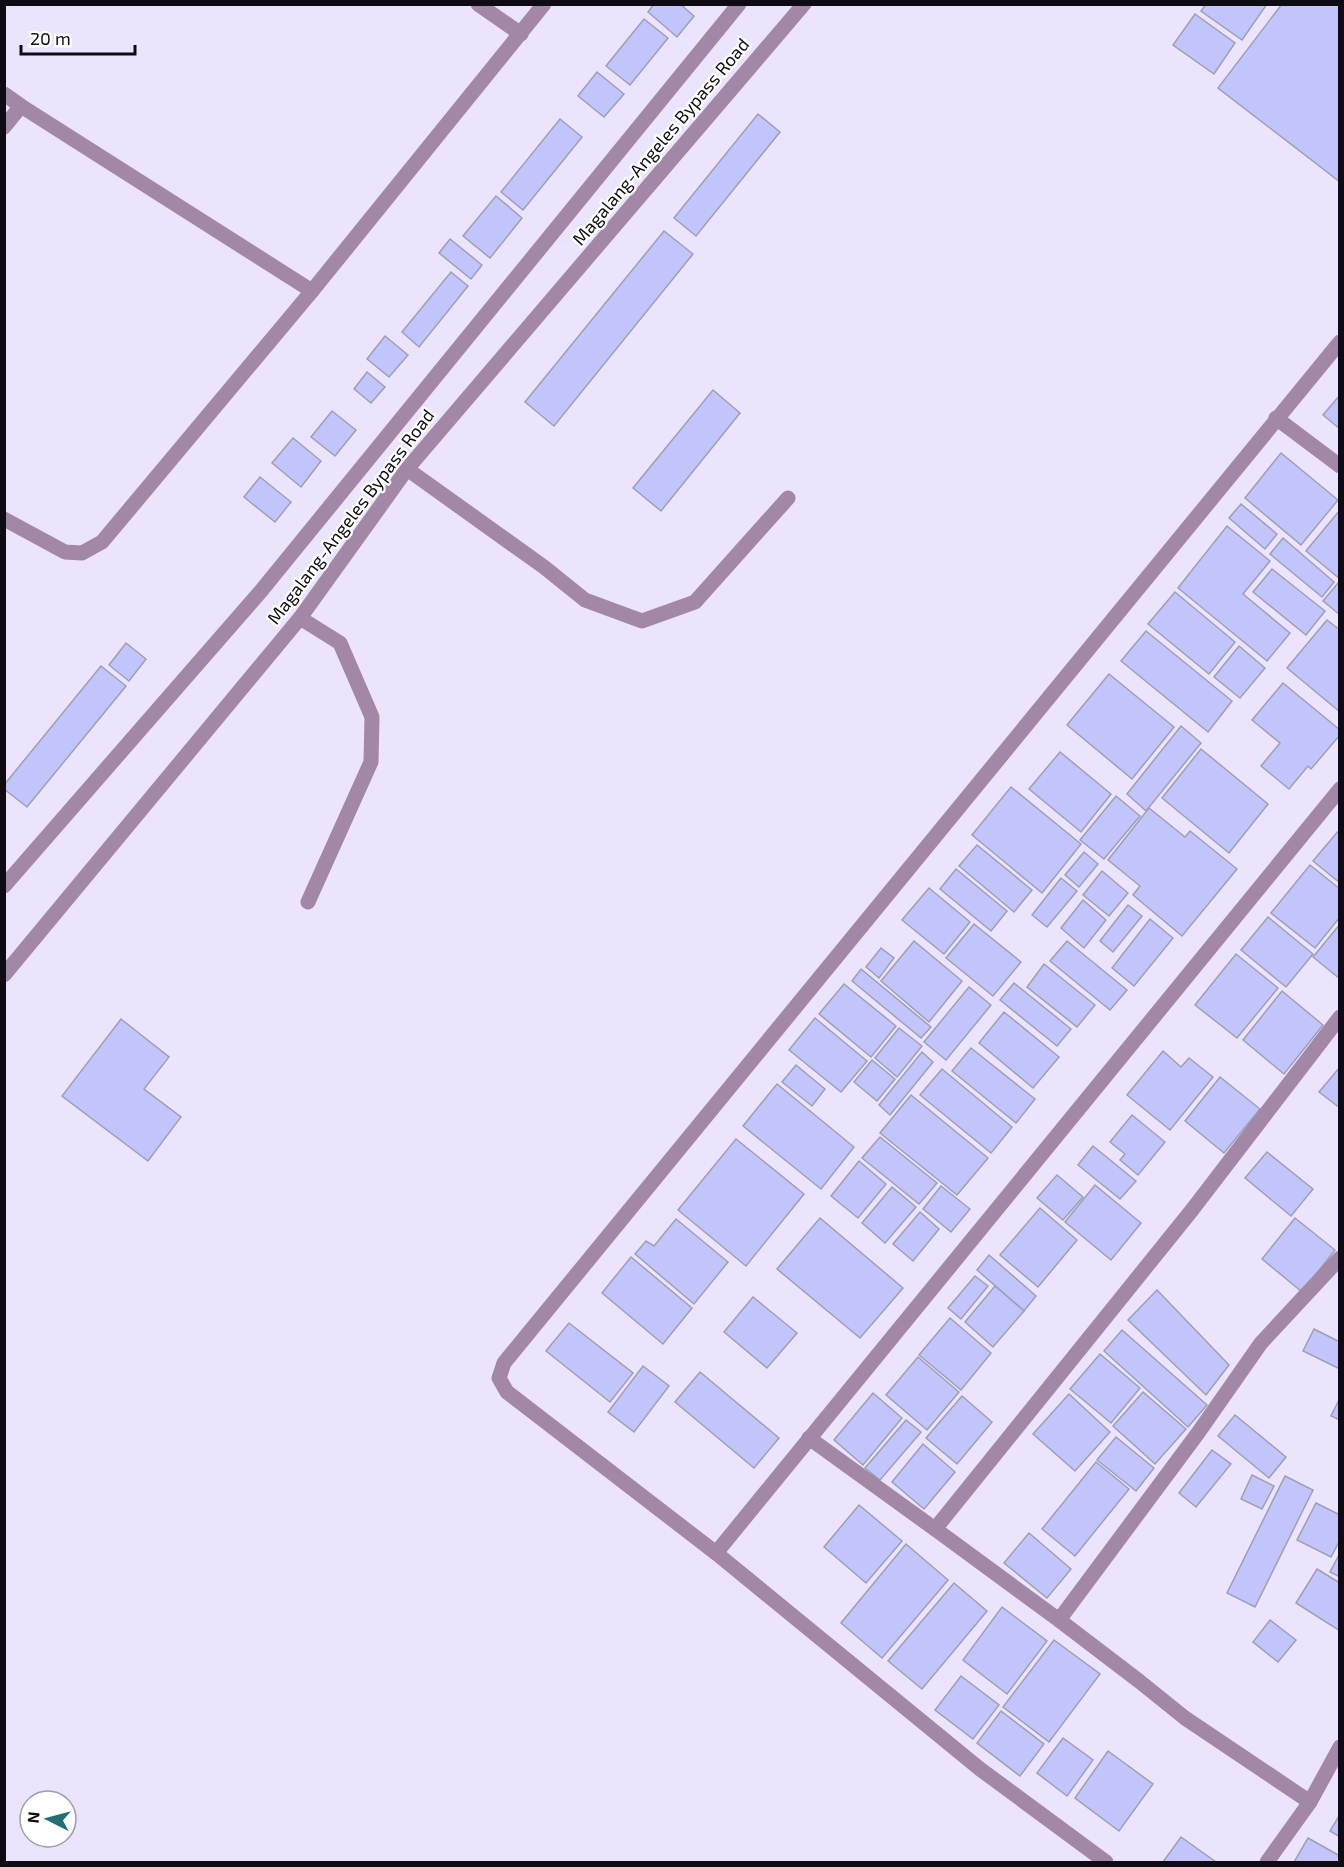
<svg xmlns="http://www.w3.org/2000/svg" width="1344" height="1867" font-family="'Exo 2',sans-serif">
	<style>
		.building { fill: #c2c5fb; stroke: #9d9fb6; stroke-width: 1.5 }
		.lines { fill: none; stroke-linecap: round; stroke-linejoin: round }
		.minor { stroke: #a287a6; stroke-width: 15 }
		.labels { text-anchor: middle; stroke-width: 4.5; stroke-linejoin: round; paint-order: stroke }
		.street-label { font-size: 18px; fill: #0e0b13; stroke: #fff }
	</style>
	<rect width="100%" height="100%" fill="#ece4fc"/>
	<g class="building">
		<path d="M 654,4 L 680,4 L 694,16 L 677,37 L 648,12 Z"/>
		<path d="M 1206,4 L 1267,4 L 1242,40 L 1201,11 Z"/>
		<path d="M 1282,4 L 1340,4 L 1340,182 L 1218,88 Z"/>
		<path d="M 1195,14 L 1235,43 L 1214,74 L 1173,45 Z"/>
		<path d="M 644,19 L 668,38 L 630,85 L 606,66 Z"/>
		<path d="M 597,72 L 624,94 L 604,117 L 578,96 Z"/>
		<path d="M 758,114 L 780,132 L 696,236 L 674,218 Z"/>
		<path d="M 560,119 L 582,137 L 523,210 L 501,192 Z"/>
		<path d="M 496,196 L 522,218 L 490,258 L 463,236 Z"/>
		<path d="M 664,231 L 693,254 L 554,426 L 525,402 Z"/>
		<path d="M 450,239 L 482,265 L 471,279 L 439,253 Z"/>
		<path d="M 451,272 L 468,286 L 419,347 L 402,332 Z"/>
		<path d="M 385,336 L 408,355 L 389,377 L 367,359 Z"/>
		<path d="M 367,372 L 385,387 L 371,403 L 354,389 Z"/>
		<path d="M 713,390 L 740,413 L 661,511 L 633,488 Z"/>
		<path d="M 1340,395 L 1340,429 L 1323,415 Z"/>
		<path d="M 332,411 L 356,430 L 335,456 L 311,437 Z"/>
		<path d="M 293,438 L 321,461 L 301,487 L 272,463 Z"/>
		<path d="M 1281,453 L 1338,500 L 1301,545 L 1245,498 Z"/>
		<path d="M 260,477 L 291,502 L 275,522 L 244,497 Z"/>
		<path d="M 1241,504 L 1277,534 L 1265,549 L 1229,518 Z"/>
		<path d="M 1340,510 L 1340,579 L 1306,551 Z"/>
		<path d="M 1227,526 L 1270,561 L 1243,594 L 1290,633 L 1267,661 L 1178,588 Z"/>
		<path d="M 1283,538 L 1334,582 L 1322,597 L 1270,554 Z"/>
		<path d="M 1272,569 L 1325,611 L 1306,635 L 1253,592 Z"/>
		<path d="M 1338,583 L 1340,585 L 1340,615 L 1323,601 Z"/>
		<path d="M 1175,592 L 1235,642 L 1209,674 L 1148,624 Z"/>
		<path d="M 1327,620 L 1340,630 L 1340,712 L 1287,668 Z"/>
		<path d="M 1146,631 L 1232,701 L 1208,732 L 1121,661 Z"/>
		<path d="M 126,643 L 146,659 L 129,681 L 109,665 Z"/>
		<path d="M 1239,646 L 1265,668 L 1240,698 L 1214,677 Z"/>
		<path d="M 101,666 L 126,686 L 27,807 L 4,789 L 4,785 Z"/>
		<path d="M 1109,674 L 1174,727 L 1132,779 L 1067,725 Z"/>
		<path d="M 1283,683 L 1340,730 L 1340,735 L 1311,769 L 1308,766 L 1289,789 L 1261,766 L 1280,743 L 1252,720 Z"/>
		<path d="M 1181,726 L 1201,743 L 1146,811 L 1127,794 Z"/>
		<path d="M 1201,749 L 1268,804 L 1229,853 L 1162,798 Z"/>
		<path d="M 1060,752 L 1111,794 L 1081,832 L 1029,789 Z"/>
		<path d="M 1011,787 L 1081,844 L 1042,893 L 972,835 Z"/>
		<path d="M 1116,796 L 1140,816 L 1104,859 L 1080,840 Z"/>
		<path d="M 1149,808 L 1185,837 L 1190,831 L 1237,869 L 1182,936 L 1133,895 L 1140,886 L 1108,860 Z"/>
		<path d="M 1340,829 L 1340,883 L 1313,861 Z"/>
		<path d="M 977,845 L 1032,890 L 1014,912 L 959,866 Z"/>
		<path d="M 1084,852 L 1098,864 L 1079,887 L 1065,875 Z"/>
		<path d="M 1310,865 L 1340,889 L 1340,917 L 1315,948 L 1271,913 Z"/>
		<path d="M 956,869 L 1007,911 L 991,931 L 940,889 Z"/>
		<path d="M 1102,871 L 1128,893 L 1109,916 L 1083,895 Z"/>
		<path d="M 1061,878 L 1077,891 L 1047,927 L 1032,915 Z"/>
		<path d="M 929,888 L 970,922 L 944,954 L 902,920 Z"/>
		<path d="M 1083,900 L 1106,920 L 1084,948 L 1061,928 Z"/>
		<path d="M 1128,905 L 1142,916 L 1113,952 L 1100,941 Z"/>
		<path d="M 1268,917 L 1313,954 L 1286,987 L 1241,950 Z"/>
		<path d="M 1150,919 L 1173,938 L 1134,986 L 1112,968 Z"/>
		<path d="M 974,924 L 1021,962 L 993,996 L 946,958 Z"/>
		<path d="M 1340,924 L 1340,979 L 1313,957 Z"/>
		<path d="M 914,941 L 962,981 L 929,1022 L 881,981 Z"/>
		<path d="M 1067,941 L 1127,990 L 1110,1010 L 1050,961 Z"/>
		<path d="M 881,948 L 894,958 L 879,978 L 866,967 Z"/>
		<path d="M 1236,954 L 1278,988 L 1237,1038 L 1195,1005 Z"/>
		<path d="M 1044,964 L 1095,1005 L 1077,1027 L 1027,987 Z"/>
		<path d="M 861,969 L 931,1027 L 921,1038 L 852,981 Z"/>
		<path d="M 1014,983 L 1071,1029 L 1057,1046 L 1000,1000 Z"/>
		<path d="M 844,984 L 896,1026 L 871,1057 L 819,1014 Z"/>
		<path d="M 969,987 L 991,1005 L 946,1060 L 924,1042 Z"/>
		<path d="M 1282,991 L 1323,1025 L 1284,1074 L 1243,1040 Z"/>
		<path d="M 1004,1012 L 1059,1057 L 1033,1088 L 979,1043 Z"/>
		<path d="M 815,1018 L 867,1061 L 841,1092 L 789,1050 Z"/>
		<path d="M 121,1019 L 169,1057 L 144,1089 L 181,1117 L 148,1161 L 62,1096 Z"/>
		<path d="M 899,1028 L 922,1046 L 897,1077 L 875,1058 Z"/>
		<path d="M 971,1048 L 1035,1099 L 1016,1123 L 952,1071 Z"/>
		<path d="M 1163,1051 L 1181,1067 L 1189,1058 L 1213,1077 L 1170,1130 L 1127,1095 Z"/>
		<path d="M 922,1052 L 933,1062 L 890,1115 L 879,1105 Z"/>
		<path d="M 872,1060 L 895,1079 L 877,1101 L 854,1082 Z"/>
		<path d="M 796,1065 L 825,1089 L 812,1106 L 782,1082 Z"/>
		<path d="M 1340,1067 L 1340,1108 L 1319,1092 Z"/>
		<path d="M 942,1069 L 1012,1127 L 991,1153 L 920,1095 Z"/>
		<path d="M 1220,1077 L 1260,1109 L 1224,1153 L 1185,1121 Z"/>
		<path d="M 777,1084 L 854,1147 L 821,1189 L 743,1126 Z"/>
		<path d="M 911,1095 L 988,1158 L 957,1195 L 880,1133 Z"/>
		<path d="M 1132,1115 L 1165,1142 L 1138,1175 L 1120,1160 L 1125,1154 L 1110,1142 Z"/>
		<path d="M 880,1137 L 937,1183 L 919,1204 L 862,1158 Z"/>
		<path d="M 736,1139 L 804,1194 L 746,1266 L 678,1210 Z"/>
		<path d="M 1093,1146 L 1136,1181 L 1120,1199 L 1078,1165 Z"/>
		<path d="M 1267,1152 L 1313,1189 L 1291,1216 L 1245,1178 Z"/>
		<path d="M 859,1161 L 886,1184 L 858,1218 L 831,1196 Z"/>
		<path d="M 1057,1175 L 1083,1197 L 1063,1220 L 1037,1198 Z"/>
		<path d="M 1095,1185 L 1141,1223 L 1111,1260 L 1065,1222 Z"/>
		<path d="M 941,1186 L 970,1209 L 951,1232 L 923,1209 Z"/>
		<path d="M 892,1187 L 916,1207 L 885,1243 L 862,1223 Z"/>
		<path d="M 1040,1208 L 1077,1240 L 1038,1287 L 1000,1255 Z"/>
		<path d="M 920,1212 L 939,1229 L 913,1261 L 893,1244 Z"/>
		<path d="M 820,1218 L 903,1288 L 860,1338 L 777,1269 Z"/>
		<path d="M 1295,1218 L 1335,1250 L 1302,1292 L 1262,1259 Z"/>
		<path d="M 676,1219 L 728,1262 L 694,1304 L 635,1254 L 646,1241 L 654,1246 Z"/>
		<path d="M 989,1255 L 1036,1296 L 1024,1311 L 977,1270 Z"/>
		<path d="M 631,1257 L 692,1308 L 663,1344 L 602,1293 Z"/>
		<path d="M 975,1276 L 988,1286 L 961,1319 L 948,1308 Z"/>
		<path d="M 995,1286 L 1024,1311 L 993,1347 L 965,1322 Z"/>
		<path d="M 1157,1290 L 1229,1365 L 1206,1395 L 1128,1320 Z"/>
		<path d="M 753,1297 L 797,1333 L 767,1368 L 724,1332 Z"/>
		<path d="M 950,1318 L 991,1353 L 961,1390 L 919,1355 Z"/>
		<path d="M 569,1323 L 633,1373 L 610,1402 L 546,1351 Z"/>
		<path d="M 1314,1329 L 1340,1342 L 1340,1369 L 1303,1351 Z"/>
		<path d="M 1122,1330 L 1207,1405 L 1188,1427 L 1104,1351 Z"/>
		<path d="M 1100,1354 L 1140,1388 L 1111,1423 L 1070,1389 Z"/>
		<path d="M 918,1357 L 959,1392 L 927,1430 L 886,1395 Z"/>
		<path d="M 643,1366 L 669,1386 L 634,1432 L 608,1412 Z"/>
		<path d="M 700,1372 L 779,1438 L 754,1468 L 675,1402 Z"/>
		<path d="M 1143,1392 L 1186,1429 L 1155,1464 L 1113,1426 Z"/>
		<path d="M 873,1393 L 902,1418 L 863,1465 L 834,1440 Z"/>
		<path d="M 1069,1394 L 1110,1432 L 1075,1471 L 1033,1434 Z"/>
		<path d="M 962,1396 L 992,1422 L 957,1464 L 926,1438 Z"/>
		<path d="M 1340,1398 L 1340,1420 L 1331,1416 Z"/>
		<path d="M 1235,1415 L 1286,1457 L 1269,1478 L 1218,1436 Z"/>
		<path d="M 906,1420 L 921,1432 L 880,1480 L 865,1468 Z"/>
		<path d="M 1116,1437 L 1154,1468 L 1136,1491 L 1097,1460 Z"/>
		<path d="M 923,1444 L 955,1472 L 924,1509 L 892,1482 Z"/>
		<path d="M 1212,1450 L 1231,1464 L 1196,1507 L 1179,1493 Z"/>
		<path d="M 1096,1462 L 1129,1489 L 1075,1556 L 1042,1529 Z"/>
		<path d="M 1252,1475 L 1274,1486 L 1262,1509 L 1241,1499 Z"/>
		<path d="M 1285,1476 L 1313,1490 L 1255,1607 L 1227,1593 Z"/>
		<path d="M 1316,1503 L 1340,1515 L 1340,1540 L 1331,1557 L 1297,1540 Z"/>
		<path d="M 859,1505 L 902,1541 L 866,1583 L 824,1547 Z"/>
		<path d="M 1029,1533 L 1071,1569 L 1047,1598 L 1004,1563 Z"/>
		<path d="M 906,1544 L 948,1580 L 882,1658 L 841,1623 Z"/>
		<path d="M 1340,1553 L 1340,1577 L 1330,1572 Z"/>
		<path d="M 1317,1569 L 1340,1583 L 1340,1631 L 1296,1603 Z"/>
		<path d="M 954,1583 L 987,1611 L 922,1689 L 888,1661 Z"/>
		<path d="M 1002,1607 L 1047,1641 L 1007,1694 L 963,1660 Z"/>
		<path d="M 1270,1620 L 1296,1640 L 1278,1662 L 1253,1642 Z"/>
		<path d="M 1054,1640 L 1100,1674 L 1049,1742 L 1003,1707 Z"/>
		<path d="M 961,1676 L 999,1705 L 973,1739 L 935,1710 Z"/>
		<path d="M 1001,1711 L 1044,1744 L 1020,1776 L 977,1743 Z"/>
		<path d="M 1063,1738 L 1093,1760 L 1067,1796 L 1037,1773 Z"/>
		<path d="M 1108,1751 L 1153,1784 L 1119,1831 L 1075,1798 Z"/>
		<path d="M 1339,1816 L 1340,1817 L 1340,1837 L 1330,1831 Z"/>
		<path d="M 1181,1837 L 1216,1862 L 1163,1862 Z"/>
		<path d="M 1308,1838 L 1340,1856 L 1340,1862 L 1294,1862 Z"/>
	</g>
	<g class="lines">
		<g class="minor">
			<path d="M 478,4 L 521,34"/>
			<path d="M 4,94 L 21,106 L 312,291"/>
			<path d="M 4,127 L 21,106"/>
			<path d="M 1276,418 L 1340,466"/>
			<path d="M 407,469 L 544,567 L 585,600 L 642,621 L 695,602 L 788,498"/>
			<path d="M 4,519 L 65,552 L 82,553 L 102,542 L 312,291 L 544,4"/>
			<path d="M 300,618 L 340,643 L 372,717 L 371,762 L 308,902"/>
			<path d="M 4,886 L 261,591 L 739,4"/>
			<path d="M 4,975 L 300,618 L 407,469 L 804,4"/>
			<path d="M 809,1438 L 935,1529"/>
			<path d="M 716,1553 L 1340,789"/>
			<path d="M 1059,1620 L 935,1529 L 1192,1210 L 1340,1017"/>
			<path d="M 1310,1802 L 1185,1718 L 1139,1681 L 1059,1620 L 1198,1433 L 1261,1343 L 1340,1258"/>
			<path d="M 1106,1862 L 980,1769 L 716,1553 L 507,1392 L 499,1378 L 504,1363 L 1340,342"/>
			<path d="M 1267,1862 L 1310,1802 L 1340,1747"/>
		</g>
	</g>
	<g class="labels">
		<g class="street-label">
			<text transform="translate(661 142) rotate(-50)" y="6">Magalang-Angeles Bypass Road</text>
			<text transform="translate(351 517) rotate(-53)" y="6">Magalang-Angeles Bypass Road</text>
		</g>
	</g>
	<rect width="1344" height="1867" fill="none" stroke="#0e0b13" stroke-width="12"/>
	<g transform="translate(48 1819) rotate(276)"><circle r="28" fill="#ffffff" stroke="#9f9da1" stroke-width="1.5"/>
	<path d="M0-4.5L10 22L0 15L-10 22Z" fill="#246f74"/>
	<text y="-9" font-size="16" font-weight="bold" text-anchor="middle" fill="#0e0b13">N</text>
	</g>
	<path d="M21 45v9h114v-9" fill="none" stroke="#0e0b13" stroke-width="3"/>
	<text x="30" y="45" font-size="18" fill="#0e0b13" stroke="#ffffff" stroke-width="4.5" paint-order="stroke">20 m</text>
</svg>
